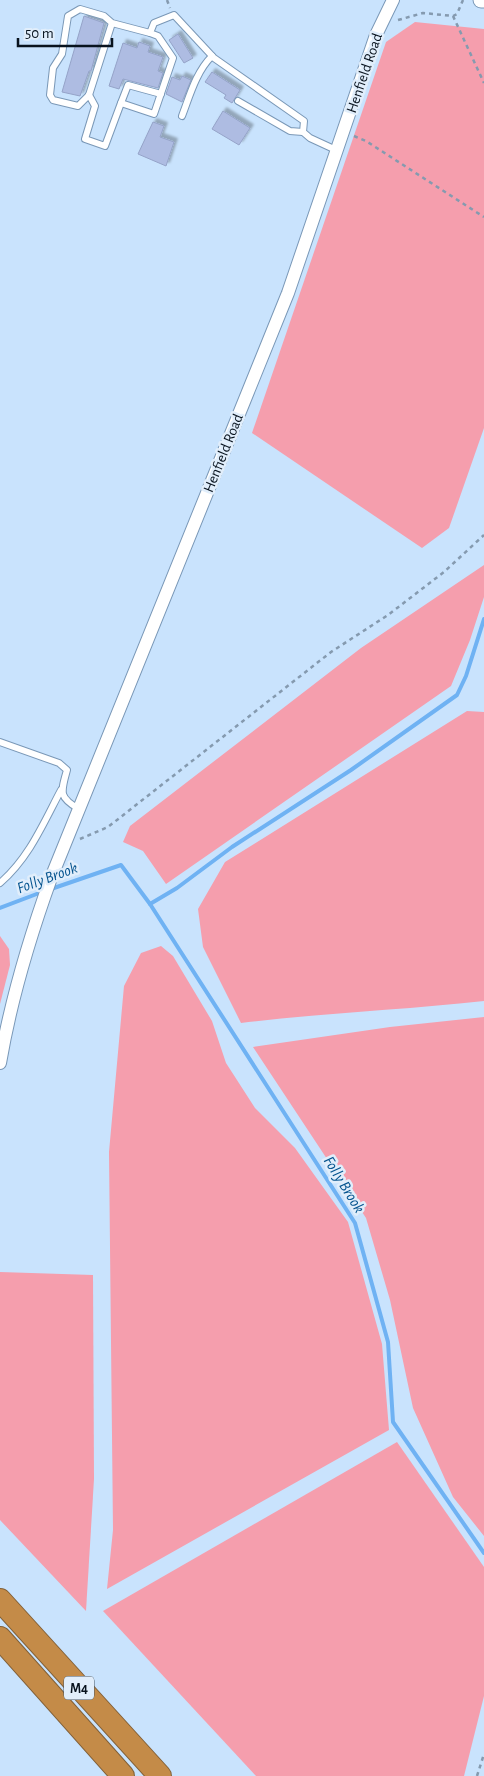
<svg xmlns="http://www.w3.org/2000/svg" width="484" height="1776" font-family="'Alegreya Sans',sans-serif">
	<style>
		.green { fill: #f59ead }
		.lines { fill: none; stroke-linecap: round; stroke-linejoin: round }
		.stream { stroke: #6fb2f3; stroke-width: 4 }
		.building { fill: #aebce2; stroke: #95a3c8; filter: url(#shadow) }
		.service-casing { stroke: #7a98b7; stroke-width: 8 }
		.minor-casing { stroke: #7a98b7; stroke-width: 14 }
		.tertiary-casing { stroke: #7a98b7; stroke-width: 17 }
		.motorway-casing { stroke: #826139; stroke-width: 24 }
		.path { stroke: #859aaf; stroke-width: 2.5; stroke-dasharray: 4 4; stroke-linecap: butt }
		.service { stroke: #fff; stroke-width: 6 }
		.minor { stroke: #fff; stroke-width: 12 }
		.tertiary { stroke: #fff; stroke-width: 15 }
		.motorway { stroke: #c48b48; stroke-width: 22 }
		.labels { text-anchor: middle; stroke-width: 5; stroke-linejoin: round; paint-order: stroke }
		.shield { fill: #e1eefb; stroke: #495560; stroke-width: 1 }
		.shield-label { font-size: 14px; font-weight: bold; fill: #08131e }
		.street-label { font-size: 15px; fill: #08131e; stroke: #e1eefb }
		.water-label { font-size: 16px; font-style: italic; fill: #04538e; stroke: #e1eefb }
	</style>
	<defs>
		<filter id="shadow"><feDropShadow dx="3.5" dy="-3.5" stdDeviation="1" flood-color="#0004"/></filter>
	</defs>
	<rect width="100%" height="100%" fill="#c9e3fd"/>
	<g class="green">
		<path d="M 415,22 L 484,29 L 484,428 L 449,528 L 422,548 L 252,433 L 386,42 Z"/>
		<path d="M 484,565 L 484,597 L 470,640 L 451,686 L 166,884 L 143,851 L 123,842 L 130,826 L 361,648 Z"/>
		<path d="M 467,711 L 484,712 L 484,1001 C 403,1010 322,1013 241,1023 L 203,947 L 198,909 L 225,862 Z"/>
		<path d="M 0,936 L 9,949 L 10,965 L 0,1004 Z"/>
		<path d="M 161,946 L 173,956 L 212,1021 L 226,1063 L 255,1108 L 295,1148 L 348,1222 L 382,1344 L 389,1430 L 107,1589 L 113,1530 L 109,1152 L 124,986 L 141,953 Z"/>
		<path d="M 484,1017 L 484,1536 L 453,1497 L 413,1408 L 390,1300 L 366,1218 L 253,1047 L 390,1027 Z"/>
		<path d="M 0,1272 L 93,1275 L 94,1479 L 86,1611 L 0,1520 Z"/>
		<path d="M 397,1442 L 484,1567 L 484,1696 L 464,1776 L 256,1776 L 103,1611 Z"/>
	</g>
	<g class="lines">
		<g class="stream">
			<path d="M 51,889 L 121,865 L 150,904 L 177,888 L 232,847 L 351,770 L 457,695 L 466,676 L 484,619"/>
			<path d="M 150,904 L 355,1223 L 388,1342 L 393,1422 L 484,1553"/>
			<path d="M 0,908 L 42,892"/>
		</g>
	</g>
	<g class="building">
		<path d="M 84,16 L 104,23 L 91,71 L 89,71 L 80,96 L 62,92 Z"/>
		<path d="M 178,34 L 193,58 L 184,63 L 169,40 Z"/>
		<path d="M 139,42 L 150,46 L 148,52 L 163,57 L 158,71 L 163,73 L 158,88 L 123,79 L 119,89 L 109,86 L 123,43 L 137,48 Z"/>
		<path d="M 212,72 L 240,90 L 232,103 L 224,98 L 226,95 L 205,82 Z"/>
		<path d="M 182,76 L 191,80 L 182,102 L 166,94 L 172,77 L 180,80 Z"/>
		<path d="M 223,111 L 250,128 L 239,145 L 212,129 Z"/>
		<path d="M 153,122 L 164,126 L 160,137 L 174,142 L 166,166 L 138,154 Z"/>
	</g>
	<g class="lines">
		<g class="service-casing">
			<g id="service">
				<path d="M 112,23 L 104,16 L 80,9 L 68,16 L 62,54 L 53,68 L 50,95 L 53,100 L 78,106 L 89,95 L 112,23 L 150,33"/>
				<path d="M 89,95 L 95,106 L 85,139 L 105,146 L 121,103 L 154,114 L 173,58 L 158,36 L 150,33 L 154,23 L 174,15 L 214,58 L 304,121 L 303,132 L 310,138 L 336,150"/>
				<path d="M 238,101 L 290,131 L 303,132"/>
				<path d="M 121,103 L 128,85 L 161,94"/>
				<path d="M 182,116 C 190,95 196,72 212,56"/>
				<path d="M 0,742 L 59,763 L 67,770 C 61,792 58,797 79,809"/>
				<path d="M 0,883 C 29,858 43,824 61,790"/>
			</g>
		</g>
		<g class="minor-casing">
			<path id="minor" d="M 0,1063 C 11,999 29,939 51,878 L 288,293 L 376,35 L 393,0"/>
		</g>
		<g class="tertiary-casing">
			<path id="tertiary" d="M 481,0 L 484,0"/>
		</g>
		<g class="motorway-casing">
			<g id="motorway">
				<path d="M 0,1600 L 160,1776"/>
				<path d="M 0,1638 L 123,1776"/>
			</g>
		</g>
		<g class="path">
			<path d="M 167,0 L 170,8"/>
			<path d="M 453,16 L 484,83"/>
			<path d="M 398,20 L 423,13 L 453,16 L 457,14 L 463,0"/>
			<path d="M 354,136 L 366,141 L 484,217"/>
			<path d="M 80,839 L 108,827 L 331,652 L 388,615 L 444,572 L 484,535"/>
			<path d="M 477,1776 L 484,1754"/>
		</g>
		<use href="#service" class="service"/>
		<use href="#minor" class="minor"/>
		<use href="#tertiary" class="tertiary"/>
		<use href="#motorway" class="motorway"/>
	</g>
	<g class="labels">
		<rect class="shield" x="64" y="1676.5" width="30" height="23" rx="4"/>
		<g class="shield-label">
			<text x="79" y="1693">M4</text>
		</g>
		<g class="street-label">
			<text transform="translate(364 73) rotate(-71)" y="5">Henfield Road</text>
			<text transform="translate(223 453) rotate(-68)" y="5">Henfield Road</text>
		</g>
		<g class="water-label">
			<text transform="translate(47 877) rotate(-20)" y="6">Folly Brook</text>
			<text transform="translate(345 1184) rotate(58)" y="6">Folly Brook</text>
		</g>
	</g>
	<path d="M18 38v8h94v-8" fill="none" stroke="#08131e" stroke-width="2.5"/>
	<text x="25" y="38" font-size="15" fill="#08131e" stroke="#e1eefb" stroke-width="4" paint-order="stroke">50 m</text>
</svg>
